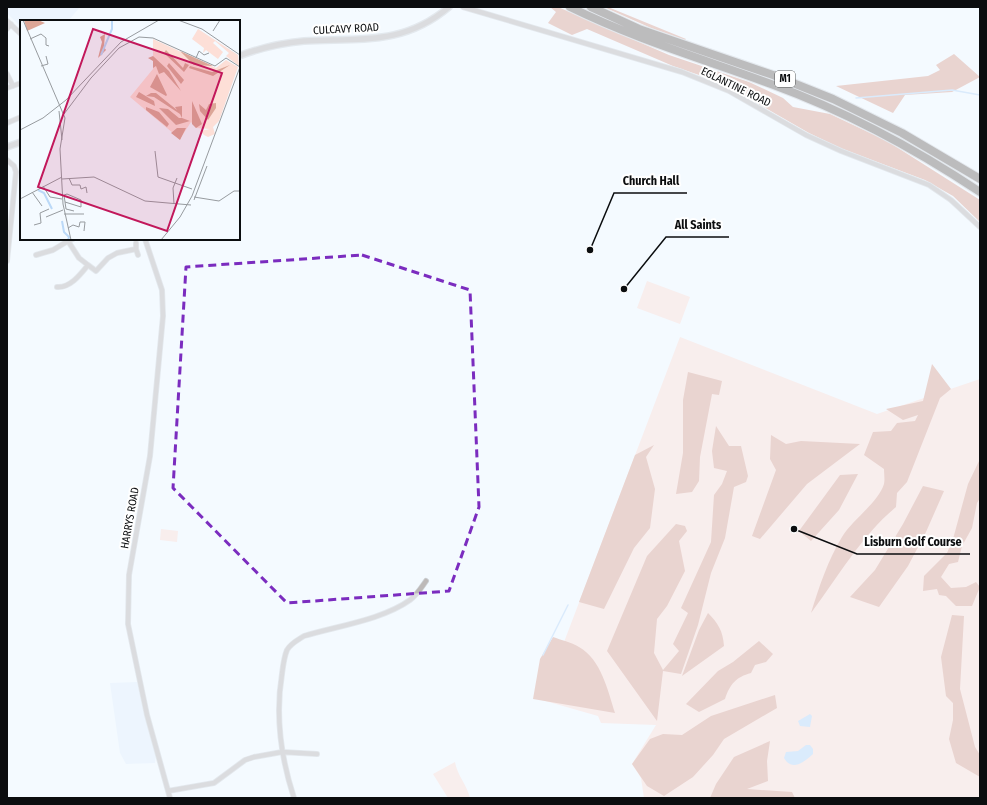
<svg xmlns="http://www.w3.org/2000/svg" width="987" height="805" font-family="'Fira Sans Condensed',sans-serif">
<rect width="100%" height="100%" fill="#f4faff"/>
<path fill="#e4f0fc" d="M7 7H80L68 21H21V27L7 13Z
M137 682 156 755 155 763 126 764 120 753 110 683Z"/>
<path fill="#fddfd7" d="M647 281 690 297 680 324 637 308Z
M680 337 877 414 980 379V798H644L641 778 632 764 656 725 601 723 598 716 542 700Z
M161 529 178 531 177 542 160 540Z
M455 762C457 775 467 785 470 798H448L433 774Z"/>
<path fill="#dca697" d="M550 7H558L669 55 749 82 783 98 793 107 830 114 887 141 980 200V222L953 196 925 180 840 148 809 133 722 83 673 66 587 29 572 35 548 23 556 12Z
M604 7H608L686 39 685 40 651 28Z
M954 54 980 77 952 92 905 95 893 113 836 86 928 76 940 70 936 65Z
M932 364 951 389 940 398 907 482 897 493 896 507C862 535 838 577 811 613 819 587 828 560 842 537 853 519 878 503 884 484 885 480 884 473 884 469L864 455 873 432 891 431 897 423 915 421 918 415 903 420 886 409 923 401Z
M688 372 722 381 719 395 712 394 700 457 699 481 692 492 676 494 683 453V400Z
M716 426 729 446H741L748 476 746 482 734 487 725 538 711 573 698 625 681 674 663 671 657 721 607 651 647 556 676 524 685 526 687 531 679 541 685 571 667 606 657 619 654 653 663 670 679 651 673 644 688 613 681 608 711 542 714 495 722 484 727 471 714 468 712 451Z
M771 435 786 444 801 441 860 444 807 484 760 539 752 536 776 470 770 459Z
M654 445 646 457 655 489 650 528 634 548 604 609 579 602 635 455Z
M980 459V498L977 503 972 528 962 546 958 562 949 564 941 577 951 588 966 587 976 582 980 587 972 606H956L946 596 939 595 937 589 923 591 924 576 947 553 953 539 968 484Z
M858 474 839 510 811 541 799 531 840 475Z
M923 486 944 491 926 532 908 566 879 607 850 597 875 570 903 524Z
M708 613C718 623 723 631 724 646L682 676 699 630Z
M952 615 964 616 960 689 975 747 980 755V777L956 763 949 739 953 720V703L946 696 941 657Z
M553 637C561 640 571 642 579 647 601 659 608 691 615 713L533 699 540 659Z
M759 641 773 654 766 662 755 665 751 673C736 677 730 684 725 699L699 712 686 704 718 671 733 662Z
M775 695 777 708 724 739 713 755 693 777 664 796 647 786 632 764 650 739 663 734 682 735 711 716Z
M770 741 767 761 768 781 747 789 792 792 795 798H710L716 784 734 757Z"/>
<path fill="#bbd9f8" d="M810 714 812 716 810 727 800 726 798 721Z
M806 745H810L813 749V754C804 762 792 772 784 758L786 752 798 751Z"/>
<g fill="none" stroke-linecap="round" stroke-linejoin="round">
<path stroke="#bbd9f8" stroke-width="1.5" d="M856 98 952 90 980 95
M543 655 568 605"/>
<defs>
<path id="minor" d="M463 7 682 72 729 91 806 135 841 151 929 185 951 200 980 227
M7 21 21 34
M7 29 11 24
M7 74 13 86
M7 88 21 83
M7 123 21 117
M7 160 14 166 16 172 7 261
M145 239 162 290 163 316 150 456 129 575 128 624 147 715 170 798
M136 243V249L138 255
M36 255 53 250 68 241
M88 265 96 271 108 258 117 253 136 249
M57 287C70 288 80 275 88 265L79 258 68 241 73 239
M168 791 214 783 245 760 254 757 282 752 317 754
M294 798C281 758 275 716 282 674 283 666 284 657 287 650 291 643 298 640 304 636 337 626 382 620 410 600 417 595 421 588 426 581"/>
<path id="tertiary" d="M239 56C260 48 282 43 304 41 359 38 403 46 449 7
M7 147 21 142"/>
<path id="motorway" d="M570 7C635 39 703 59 771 84 845 111 914 148 980 192
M591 7 639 29 773 75 833 99 902 133 980 179"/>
</defs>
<use href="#minor" stroke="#cfd4d9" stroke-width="6"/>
<use href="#tertiary" stroke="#cfd4d9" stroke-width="8"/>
<use href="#motorway" stroke="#cfd4d9" stroke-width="10"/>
<use href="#minor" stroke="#bdb9b8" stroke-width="4.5"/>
<use href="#tertiary" stroke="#bdb9b8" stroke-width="5.5"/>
<use href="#motorway" stroke="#79716e" stroke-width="8"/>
</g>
<path d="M0 0H987V805H0ZM362 255 470 290 479 507 449 591 287 603 173 488 186 267Z" fill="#f4faff" fill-opacity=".55" fill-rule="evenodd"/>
<path fill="none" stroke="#7b2cbf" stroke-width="3" stroke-dasharray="8 5" stroke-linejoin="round" d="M362 255 470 290 479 507 449 591 287 603 173 488 186 267Z"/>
<g text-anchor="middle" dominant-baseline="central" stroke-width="4" stroke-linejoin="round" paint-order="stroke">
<rect fill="#fff" stroke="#545657" stroke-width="1" x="775" y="71" width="20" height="16" rx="3"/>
<g font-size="10" font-weight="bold" fill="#0b0d0f">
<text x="785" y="79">M1</text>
</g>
<g font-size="11" fill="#0b0d0f" stroke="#fff">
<text transform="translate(346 29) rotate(-3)">CULCAVY ROAD</text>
<text transform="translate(736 87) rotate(26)">EGLANTINE ROAD</text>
<text transform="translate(130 518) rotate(-80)">HARRYS ROAD</text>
</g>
</g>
<g transform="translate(20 20)">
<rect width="220" height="220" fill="#f4faff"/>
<path d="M178 9 218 35 219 46 206 36 209 33 195 21 193 23 203 32 198 39 186 30 183 33 184 28 172 19ZM133 19 196 48 206 40 218 47 199 101 193 107 195 114 188 117 184 115 180 111 190 109 176 108 171 102 160 119 110 77 133 49Z" fill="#fddfd7"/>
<path d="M4 0H18L25 3 7 11ZM85 14 84 27 86 30 78 38 82 22 80 17ZM146 30 163 48 165 43 169 45 164 52 144 33ZM160 31 193 46 174 45ZM133 36 149 51 161 71 144 52 139 54 136 46 133 48V41L128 38ZM149 43 164 60 161 64 147 46ZM210 45 193 56 169 48 170 46 192 52ZM137 54 147 75 146 76 130 67ZM119 72 134 81 135 86 116 77ZM131 73H136L157 90 155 87 162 86V98L170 101 156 105 139 88 148 89 159 98H162L160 94 134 77 126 76ZM172 81 182 104 176 108 172 104ZM196 83V88L188 100 180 91 179 84 186 90 189 84ZM126 87 139 92 149 104 147 107 126 90ZM157 108H166L160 120 151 113Z" fill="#dca697"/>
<path fill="none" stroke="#bbd9f8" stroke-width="2" d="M81 35 92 9V0M18 170 24 173 32 189M42 201 44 212 49 217 48 220"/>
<path fill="none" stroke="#979b9f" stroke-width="1" d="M3 0 45 98 40 129 43 184 51 220M158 0 182 9 220 35M193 11 200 0M10 19 21 14 26 18V25L29 26M176 38 179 31 184 35 189 33M21 46 28 44 26 36M39 91 42 120M44 94 71 58 99 28 119 17 133 18 195 46 206 38 220 47M0 110 23 98 46 80 101 22 139 0M135 131 138 157 172 169M49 158 52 165H60L61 169 66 167 67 173M42 159 74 157 125 181 171 185M23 166 30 177 42 179M12 172 22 186M174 177 199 181 214 171H220M0 179 42 157M174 180 187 146M45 182 61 187V180L47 174 44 175 46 189 54 191M154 184 153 168 157 158M44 194H64M26 197 43 190M14 205 21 203 20 193 29 189M48 208 53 205 59 207 60 202H65L64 211M141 220 160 197 172 176 220 47"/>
<path fill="#c2185b" fill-opacity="0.15" stroke="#c2185b" stroke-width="2" d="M73 9 202 53 147 211 18 167Z"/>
<rect width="220" height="220" fill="none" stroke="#0b0d0f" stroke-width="2"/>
</g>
<path fill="none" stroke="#0b0d0f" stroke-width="1.5" d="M590 250L614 193H687M624 289L666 237H729M794 529L857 554H970"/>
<g fill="#0b0d0f" stroke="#fff" stroke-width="1.5">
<circle cx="590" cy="250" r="4"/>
<circle cx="624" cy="289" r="4"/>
<circle cx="794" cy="529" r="4"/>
</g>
<g font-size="12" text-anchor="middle" font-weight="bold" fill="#0b0d0f" stroke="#fff" stroke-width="4" stroke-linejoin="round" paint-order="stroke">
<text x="651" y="185">Church Hall</text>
<text x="698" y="229">All Saints</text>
<text x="913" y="546">Lisburn Golf Course</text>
</g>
<rect width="987" height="805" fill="none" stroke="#0b0d0f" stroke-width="16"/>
</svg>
